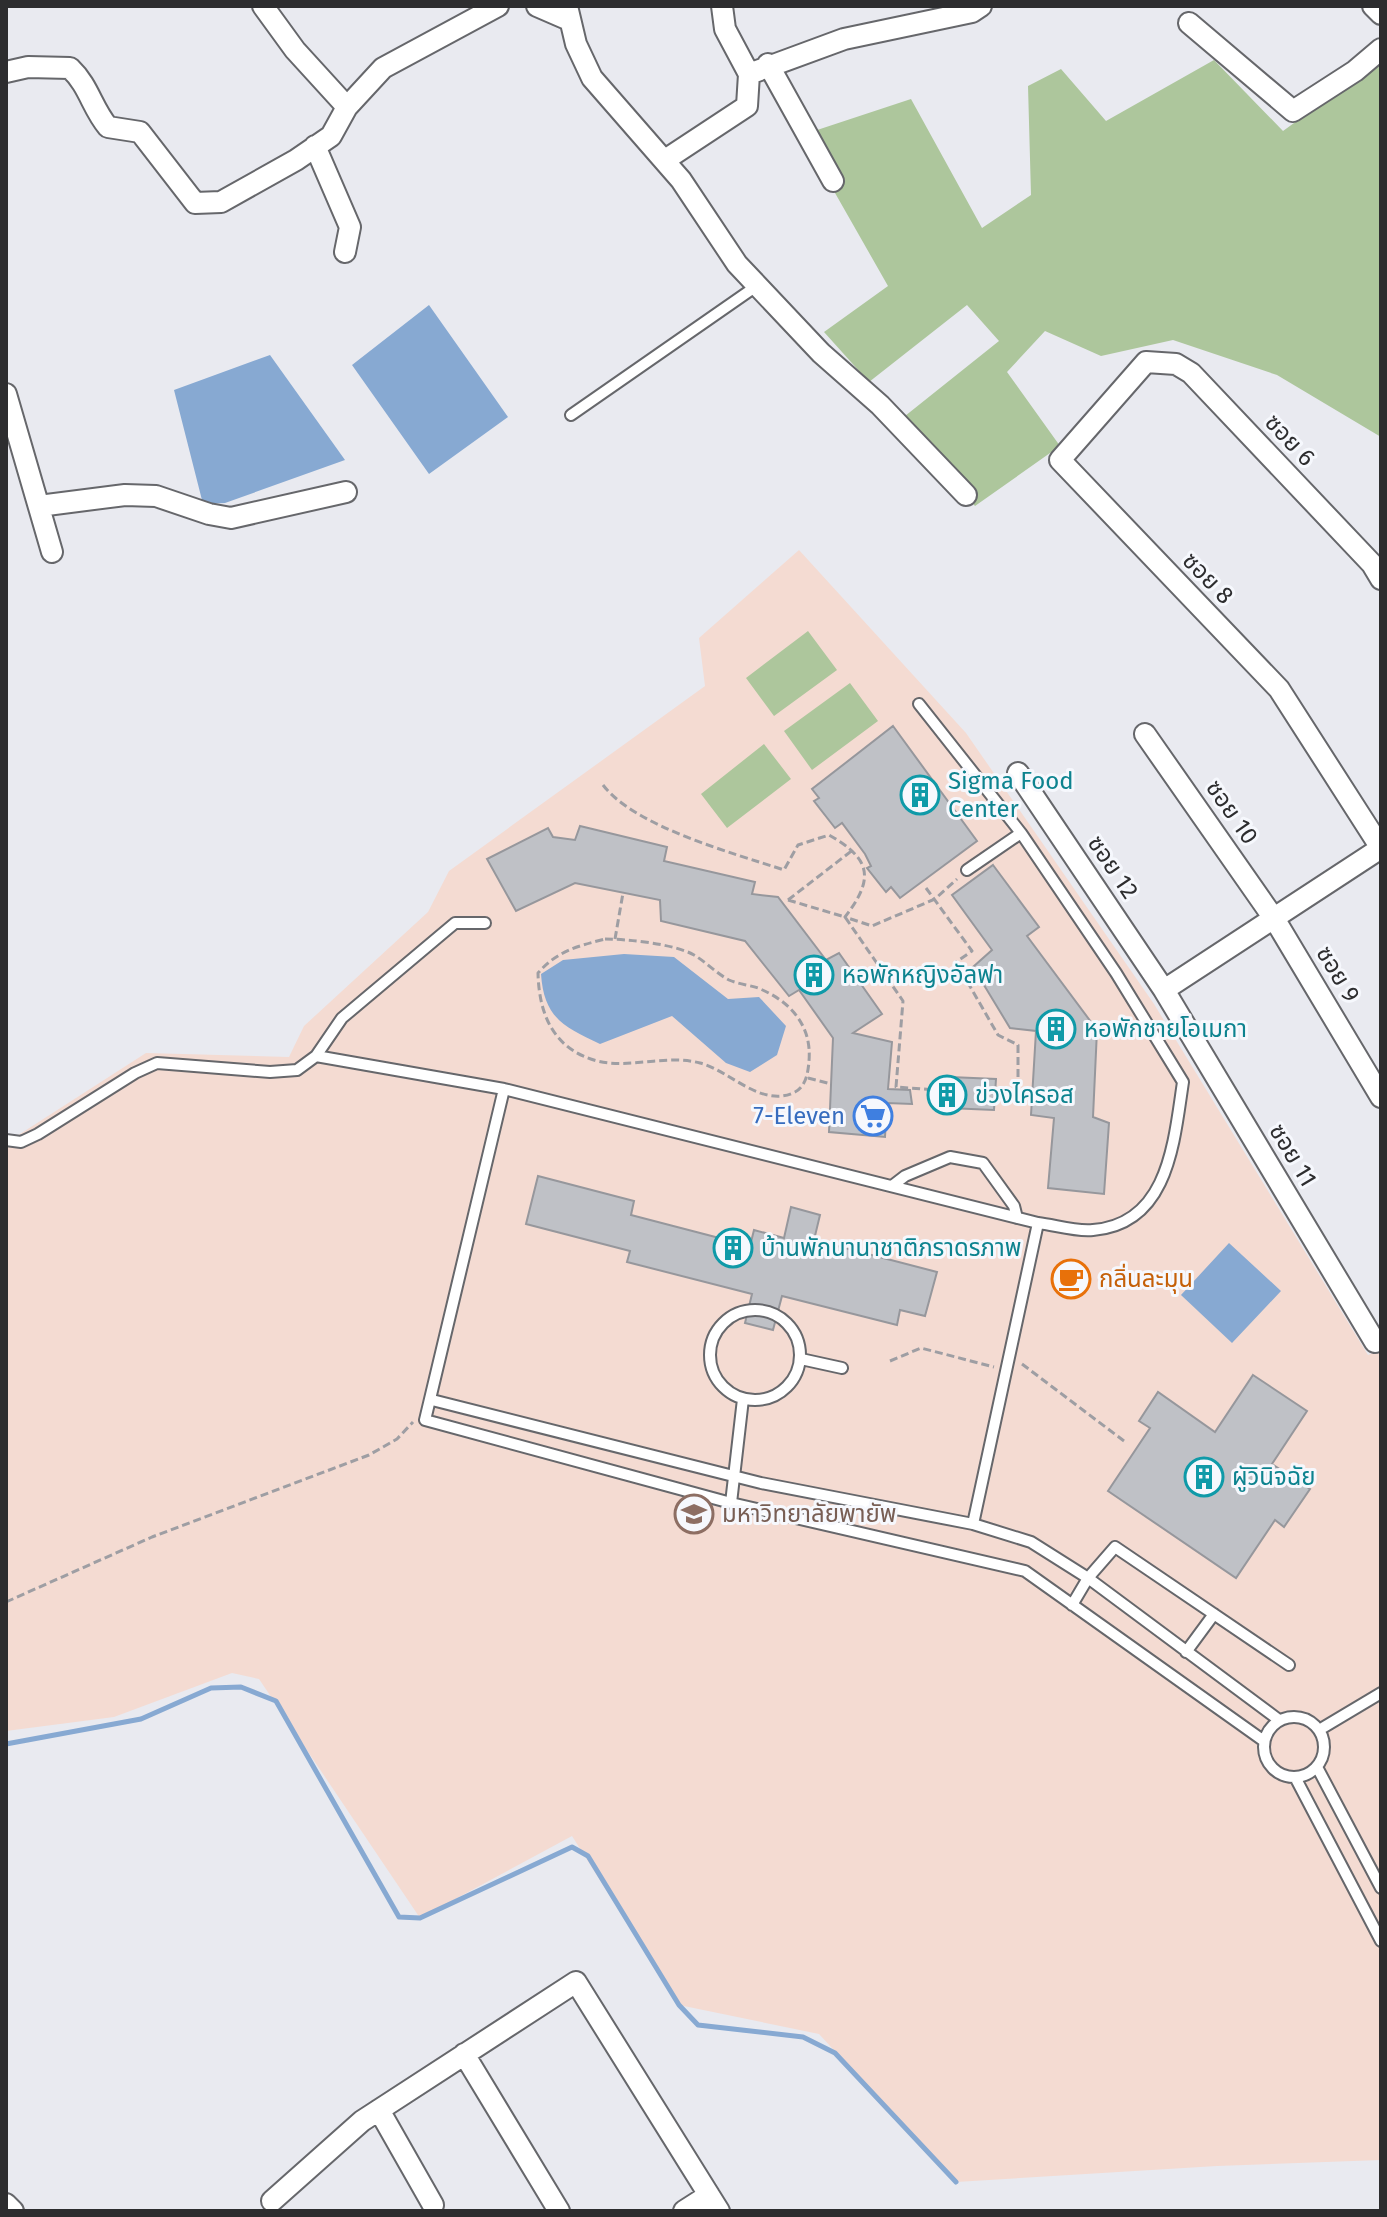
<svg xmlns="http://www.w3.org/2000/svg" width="1387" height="2217" font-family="'Fira Sans','Noto Sans Thai',sans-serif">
<rect width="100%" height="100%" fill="#e9eaf0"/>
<path fill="#f4dbd2" d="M799 550 966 733 1154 1004 1368 1355 1381 1349V2160L1217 2166 956 2182 819 2034 679 2005 572 1836 420 1918 259 1679 232 1673 114 1717 6 1731V1143L146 1053 289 1057 304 1026 428 912 449 871 705 686 699 638Z"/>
<path fill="#adc69c" d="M1214 60 1283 131 1381 60V437L1277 375 1173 340 1101 356 1045 331 1007 372 1060 446 975 506 900 420 999 341 967 305 869 382 824 332 888 286 802 135 911 99 982 228 1031 195 1028 86 1061 69 1106 121Z
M808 631 837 670 774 716 746 678Z
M850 683 878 721 812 770 784 731Z
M764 744 791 779 727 828 701 794Z"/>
<path fill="#87a9d2" d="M429 305 508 417 429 474 352 365Z
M270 355 345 460 225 503 203 504 174 390Z
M624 954 674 957 728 999 759 997 786 1026 777 1055 750 1072 726 1063 672 1016 600 1044C564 1027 544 1018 541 974L563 960Z
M1229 1243 1281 1291 1232 1343 1181 1295Z"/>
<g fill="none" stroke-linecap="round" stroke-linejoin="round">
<path stroke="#87a9d2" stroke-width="5" d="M6 1744 141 1719 211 1688 241 1687 276 1701 399 1917 420 1918 572 1847 588 1856 679 2005 698 2025 803 2037 835 2053 956 2182"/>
</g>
<path fill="#bfc1c6" stroke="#96979c" stroke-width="2" d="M893 726 977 841 900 898 891 887 886 892 867 868 871 866 865 854 842 823 835 828 814 801 819 798 812 789Z
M580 826 667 847 664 861 755 882 752 894 778 897 826 960 839 953 882 1014 853 1033 892 1042 888 1089 910 1090 912 1104 887 1103 885 1137 829 1132 833 1038 799 990 789 996 745 941 661 921 660 900 575 883 516 911 487 859 548 828 553 837 575 840Z
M993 865 1039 927 1027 936 1097 1030 1093 1117 1109 1123 1104 1194 1048 1188 1054 1118 1031 1115 1036 1031 1010 1028 973 967 992 950 952 895Z
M950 1077 996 1079 994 1110 948 1108Z
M538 1176 634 1201 631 1215 750 1246 754 1230 784 1238 791 1207 820 1215 814 1240 937 1272 925 1316 900 1310 897 1325 782 1296 773 1330 745 1323 752 1294 627 1262 630 1251 526 1224Z
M1253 1375 1307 1411 1272 1464 1310 1489 1284 1527 1275 1520 1236 1578 1108 1491 1150 1428 1139 1421 1158 1392 1215 1432Z"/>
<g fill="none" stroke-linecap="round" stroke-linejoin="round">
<defs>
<path id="service" d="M571 415 758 285
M967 870 1021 833
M316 1056 504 1089 1038 1223C1055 1225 1076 1232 1093 1230 1169 1224 1174 1141 1183 1082L1116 973 1021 833 919 704
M504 1089 425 1420 731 1503 1025 1571 1264 1741
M6 1140 21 1142 38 1134 135 1073 157 1063 270 1072 297 1070 316 1056 342 1018 455 923H485
M892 1186 905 1176 950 1157 983 1163 1014 1206 1017 1218
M710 1355a45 45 0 1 1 90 0a45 45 0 1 1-90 0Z
M801 1359 842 1368
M432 1400 761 1483 973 1524 1031 1542 1088 1578 1279 1720
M731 1503 743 1399
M973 1524 1038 1223
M1072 1605 1088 1578 1115 1547 1289 1665
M1186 1652 1214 1614
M1264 1747a30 30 0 1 1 60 0a30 30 0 1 1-60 0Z
M1319 1730 1381 1693
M1317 1767 1381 1888
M1295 1777 1381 1941"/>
<path id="minor" d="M263 6 295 50 347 107
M537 6 567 19
M567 6 576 44 592 78 681 180 737 264 821 353 880 405 966 495
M722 6 725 29 749 74 844 39 972 12 981 6
M1373 6 1381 14
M1189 23 1293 111 1355 71 1381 49
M768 64 833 181
M6 72 28 67 70 68C89 86 92 108 108 127L140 132 195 203 221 202 296 160 331 136 347 107 383 68 498 6
M315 146 350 227 345 252
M665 160 747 106 749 74
M6 394 52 552
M39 506 125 495 156 496 209 514 231 518 346 492
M1381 579 1372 564 1191 373 1176 364 1146 362 1060 460 1279 689 1381 848
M1145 734 1275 920 1381 1097
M1018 773 1164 990 1375 1342 1381 1339
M1164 990 1381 848
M464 2054 559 2211
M379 2110 433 2205
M272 2201 362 2121 576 1982 719 2211
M6 2204 13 2211
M684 2211 709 2195"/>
</defs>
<use href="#service" stroke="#66676b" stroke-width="14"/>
<use href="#minor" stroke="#66676b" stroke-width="24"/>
<path stroke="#9e9ea3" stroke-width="3" stroke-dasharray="8 4" stroke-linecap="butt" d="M603 785C635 827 733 853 784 870L798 845 829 835C871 859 875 878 845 917L872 926 935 899 957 879
M926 888 972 951 956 962 998 1035 1018 1045V1087L1008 1094 995 1096
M788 900 845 917 903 1001 896 1087 950 1091
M788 900 854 849
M605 939C627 939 675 944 694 955 706 962 716 973 729 980 738 984 749 985 758 988 790 1001 812 1025 809 1061 808 1073 806 1086 795 1092 762 1109 729 1070 700 1063 666 1054 630 1069 597 1061 553 1049 539 1014 538 973 557 951 578 946 605 939Z
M615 939 623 893
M808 1078 831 1084
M890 1361 921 1348 994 1367
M1022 1364 1124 1441
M6 1602 152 1537 369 1455 397 1439 413 1422"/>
<use href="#service" stroke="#fff" stroke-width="10"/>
<use href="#minor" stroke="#fff" stroke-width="20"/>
</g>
<defs>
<symbol id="building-ring" viewBox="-11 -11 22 22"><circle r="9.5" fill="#f6f8fd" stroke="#0f9aa8" stroke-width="1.5"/><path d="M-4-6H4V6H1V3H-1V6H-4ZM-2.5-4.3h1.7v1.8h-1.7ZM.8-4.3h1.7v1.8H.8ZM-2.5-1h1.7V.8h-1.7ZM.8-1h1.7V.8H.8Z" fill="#0f9aa8"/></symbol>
<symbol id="supermarket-ring" viewBox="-11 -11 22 22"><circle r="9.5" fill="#f6f8fd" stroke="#3f7fe0" stroke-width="1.5"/><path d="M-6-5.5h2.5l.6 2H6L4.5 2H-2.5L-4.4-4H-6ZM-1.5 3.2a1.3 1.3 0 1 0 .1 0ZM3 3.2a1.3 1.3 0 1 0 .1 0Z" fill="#3f7fe0"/></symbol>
<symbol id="cafe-ring" viewBox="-11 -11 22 22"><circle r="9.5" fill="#f6f8fd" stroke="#e8710a" stroke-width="1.5"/><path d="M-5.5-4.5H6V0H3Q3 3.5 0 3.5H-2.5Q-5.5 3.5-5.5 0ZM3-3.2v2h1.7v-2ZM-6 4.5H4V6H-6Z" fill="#e8710a"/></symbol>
<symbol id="university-ring" viewBox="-11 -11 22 22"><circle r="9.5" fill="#f6f8fd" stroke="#8d6e63" stroke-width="1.5"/><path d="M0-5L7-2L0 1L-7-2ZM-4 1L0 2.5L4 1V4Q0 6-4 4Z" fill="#8d6e63"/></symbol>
</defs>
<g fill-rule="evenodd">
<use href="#building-ring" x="898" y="773" width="44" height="44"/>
<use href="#building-ring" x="792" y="953" width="44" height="44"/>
<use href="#building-ring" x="1034" y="1007" width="44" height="44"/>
<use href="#building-ring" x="925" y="1073" width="44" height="44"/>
<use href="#supermarket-ring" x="851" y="1094" width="44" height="44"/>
<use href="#building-ring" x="711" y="1226" width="44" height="44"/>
<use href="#cafe-ring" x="1049" y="1257" width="44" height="44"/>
<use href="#building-ring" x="1182" y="1455" width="44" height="44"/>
<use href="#university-ring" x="672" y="1492" width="44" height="44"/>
</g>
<g text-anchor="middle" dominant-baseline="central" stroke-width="6" stroke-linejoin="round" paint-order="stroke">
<g font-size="24" fill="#2d2d2f" stroke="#f6f8fd">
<text transform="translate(1290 440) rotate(47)">ซอย 6</text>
<text transform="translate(1208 578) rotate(46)">ซอย 8</text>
<text transform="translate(1232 812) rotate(55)">ซอย 10</text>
<text transform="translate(1113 867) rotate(56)">ซอย 12</text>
<text transform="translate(1338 974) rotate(59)">ซอย 9</text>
<text transform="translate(1293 1155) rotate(59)">ซอย 11</text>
</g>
<g font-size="24" fill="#0d838f" stroke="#f6f8fd" text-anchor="start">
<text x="948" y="781">Sigma Food<tspan x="948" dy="28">Center</tspan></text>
<text x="842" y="975">หอพักหญิงอัลฟา</text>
<text x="1084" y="1029">หอพักชายโอเมกา</text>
<text x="975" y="1095">ข่วงไครอส</text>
<text x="761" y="1248">บ้านพักนานาชาติภราดรภาพ</text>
<text x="1232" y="1477">ผัูวินิจฉัย</text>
</g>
<g font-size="24" fill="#366cbe" stroke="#f6f8fd" text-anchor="end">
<text x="845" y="1116">7-Eleven</text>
</g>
<g font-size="24" fill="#c56008" stroke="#f6f8fd" text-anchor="start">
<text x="1099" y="1279">กลิ่นละมุน</text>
</g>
<g font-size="24" fill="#785e54" stroke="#f6f8fd" text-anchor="start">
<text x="722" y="1514">มหาวิทยาลัยพายัพ</text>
</g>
</g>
<rect width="1387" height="2217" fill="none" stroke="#2d2d2f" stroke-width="16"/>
</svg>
